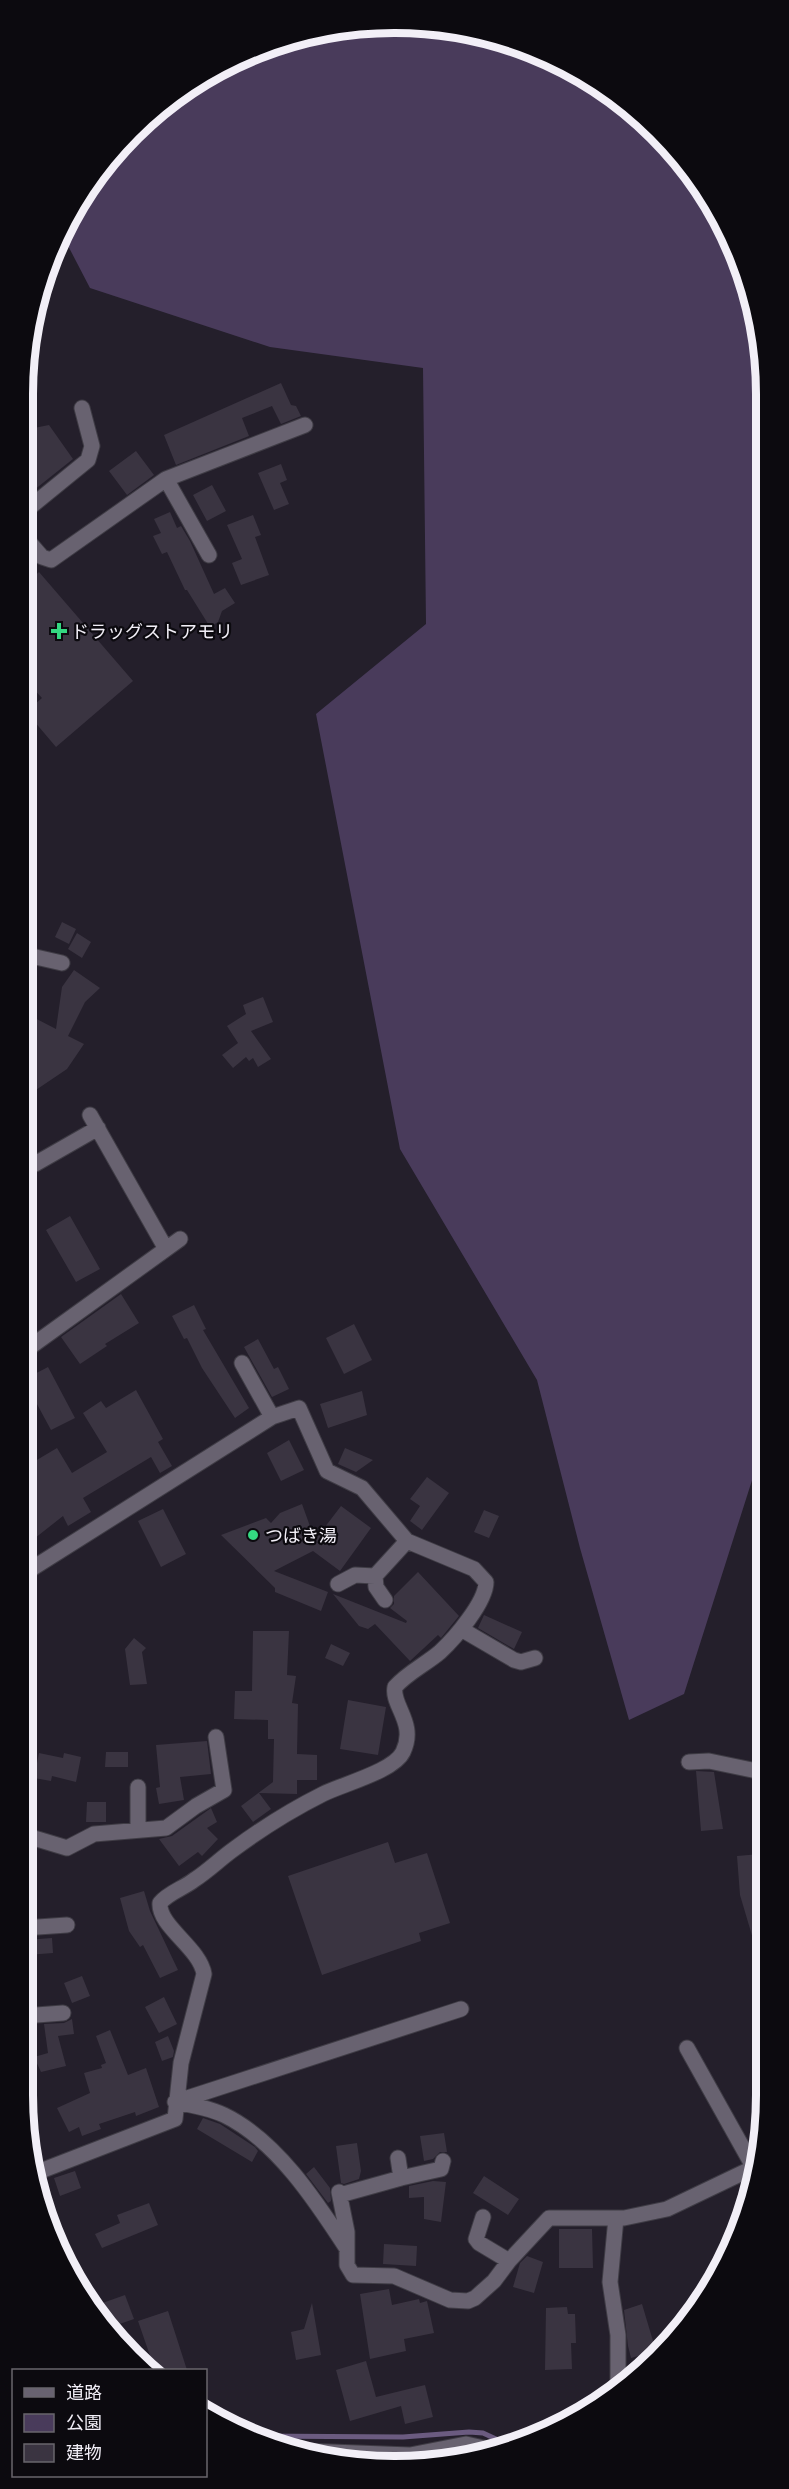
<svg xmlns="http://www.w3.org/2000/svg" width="789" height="2489" font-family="'Space Grotesk','Noto Sans JP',sans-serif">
<rect width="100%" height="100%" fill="#241f2b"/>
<path fill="#493b5b" d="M322 30H467L580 72 658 132 728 230 763 346 761 1452 684 1694 629 1720 580 1548 537 1380 400 1149 316 714 426 624 423 368 270 347 90 288 64 238 85 188 188 85Z"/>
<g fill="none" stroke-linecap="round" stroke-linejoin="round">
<path stroke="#6b5b80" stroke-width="5" d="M256 2436 403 2437 469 2432 483 2433 509 2445"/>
</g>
<path fill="#3a3441" d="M281 383 291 405 296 406 301 416 281 424 272 406 242 418 249 436 176 465 164 435Z
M49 425 73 459 29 494V429Z
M136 451 154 475 127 495 109 471Z
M281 464 287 480 280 483 289 504 274 510 258 473Z
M212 485 226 511 207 521 193 495Z
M170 512 177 528 181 526 190 541 214 594 225 588 235 603 222 611 218 622 210 627 187 590H185L167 552 162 554 153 536 161 533 154 519Z
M253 515 261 535 255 537 269 575 241 585 232 563 242 559 227 525Z
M39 572 133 681 56 747 28 714V710L42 698 28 683 29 581Z
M62 922 76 929 69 944 55 937Z
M77 933 91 942 82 958 68 949Z
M74 970 100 988 85 1002 68 1036 84 1044 67 1069 27 1096V1014L56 1029 62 987Z
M263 997 273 1022 251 1031 271 1059 258 1067 253 1058 249 1061 246 1057 233 1068 222 1055 238 1043 227 1026 246 1014 243 1005Z
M70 1216 100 1269 76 1282 46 1230Z
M121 1294 139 1323 105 1344 107 1346 80 1364 61 1337Z
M194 1305 206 1329 203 1330 249 1408 235 1418 202 1368 187 1338 184 1339 172 1316Z
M354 1324 372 1360 344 1374 326 1338Z
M258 1339 274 1369 278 1367 289 1389 272 1397 244 1347Z
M48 1367 75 1418 51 1430 25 1382V1379Z
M136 1390 163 1439 158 1442 172 1466 160 1473 151 1457 83 1498 91 1512 68 1526 63 1516 25 1546V1467L57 1448 72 1473 107 1452 83 1413 101 1401 106 1408Z
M362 1391 367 1415 328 1428 320 1404Z
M289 1440 304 1470 281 1481 267 1453Z
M345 1448 373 1460 356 1472 338 1464Z
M427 1477 449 1493 422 1530 410 1521 420 1506 410 1499Z
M302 1504 315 1540 341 1506 371 1528 340 1571 313 1551 274 1571 328 1592 321 1611 275 1592V1588L221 1535 266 1518 271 1523 280 1513Z
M163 1509 186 1554 161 1567 138 1521Z
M484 1510 499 1516 489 1538 474 1532Z
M418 1572 459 1616 441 1638 438 1635 410 1661 375 1624 368 1629 359 1626 333 1594 406 1623 407 1621 390 1608 394 1604V1596Z
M484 1615 522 1632 514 1649 478 1628Z
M253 1631H289L287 1675 296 1676 292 1703 298 1704 297 1754 317 1755V1780H297V1794L259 1793 271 1809 253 1822 241 1806 273 1782 274 1739H268V1720L234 1719 235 1691H252Z
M134 1638 146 1648 142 1652 147 1684 130 1685 125 1649Z
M331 1644 350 1653 343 1666 325 1658Z
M348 1700 386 1707 378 1755 340 1749Z
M207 1741 211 1774 180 1777 184 1800 159 1804 156 1788 160 1787 156 1745Z
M106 1752H128V1767H105Z
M39 1753 63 1758 64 1753 81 1757 76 1782 52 1776 51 1781 34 1778Z
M696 1771 714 1772 723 1829 701 1831Z
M87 1802H106V1822H86Z
M211 1808 217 1822 207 1828 218 1839 202 1856 198 1852 179 1866 159 1839 172 1836Z
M388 1842 395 1863 427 1853 450 1923 419 1933 421 1941 322 1975 288 1876Z
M760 1854V1948L756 1949 740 1895 737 1856Z
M144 1891 150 1911 178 1970 160 1978 143 1945 140 1947 129 1931 120 1898Z
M52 1938 53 1953 27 1955 25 1940Z
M82 1976 90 1996 72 2003 64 1983Z
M164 1997 177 2024 159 2033 145 2007Z
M72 2019 74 2034 58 2036 66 2066 41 2072 34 2057 48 2053 44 2024 64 2023Z
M110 2030 128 2075 146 2068 159 2107 136 2116 135 2112 99 2124 101 2129 82 2136 79 2127 69 2132 57 2108 90 2093 84 2073 102 2068 101 2065 106 2063 96 2036Z
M168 2036 174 2051 173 2057 162 2061 155 2042Z
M203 2118 220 2124 255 2147 258 2151 252 2162 197 2129Z
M444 2133 447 2152H440L433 2159 424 2161 420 2136Z
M357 2143 361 2171 359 2179 344 2184 341 2183 336 2146Z
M314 2167 330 2188 331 2201 328 2203 306 2174Z
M75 2171 81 2188 60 2196 54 2178Z
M484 2176 519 2199 508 2215 473 2193Z
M433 2181 446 2182 441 2222 424 2219V2197L409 2198V2186Z
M149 2203 158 2225 102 2248 95 2234 120 2223 117 2215Z
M559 2229H592L593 2268H559Z
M384 2244 417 2246 416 2266 383 2264Z
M527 2256 543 2262 534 2293 513 2287 520 2263Z
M389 2289 392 2305 419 2299 420 2303 427 2301 434 2333 404 2339 406 2351 370 2359 360 2294Z
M125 2295 134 2319 108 2328 94 2306Z
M312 2303 321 2355 296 2360 291 2332 304 2329Z
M642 2304 656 2351 631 2358 628 2346 624 2310Z
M567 2307 568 2314H575L576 2343H571L572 2369 545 2370 546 2308Z
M168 2311 187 2370H155L138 2321Z
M366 2361 376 2397 425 2385 433 2417 405 2424 401 2406 350 2421 336 2370Z"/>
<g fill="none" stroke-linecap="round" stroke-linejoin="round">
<defs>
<path id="minor" d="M166 479 209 555
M29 508 88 460 92 446 82 408
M29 542 42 557 51 560 166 479 305 425
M27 955 62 963
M90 1115 166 1249
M35 1164 98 1128
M26 1350 180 1239
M242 1363 272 1417
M25 1573 272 1417 299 1408 327 1471 362 1488 407 1541 474 1569 486 1582C486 1602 455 1638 440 1652 426 1664 407 1673 395 1687 391 1705 417 1723 403 1752 394 1771 343 1784 323 1794 293 1809 261 1829 234 1849 220 1859 208 1871 194 1880 184 1888 168 1893 160 1903 158 1926 200 1948 204 1974L181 2063 175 2119 38 2172
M375 1576 376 1587 385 1600
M338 1584 355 1575 375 1576 407 1541
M461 1629 514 1660 521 1662 535 1658
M689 1762 709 1761 757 1771 760 1769
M138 1787V1830
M24 1835 67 1848 94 1834 166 1828 196 1806 224 1790 216 1737
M23 1928 67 1925
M23 2016 63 2013
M687 2048 754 2168
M175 2102C192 2105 209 2108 224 2115 276 2140 316 2201 347 2249V2265L353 2275 394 2276 450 2300 468 2301 475 2298 494 2281 509 2261 549 2218H624L667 2209 759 2165
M175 2102 461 2009
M401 2178 441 2169 443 2161
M339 2192 347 2232V2249
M340 2195 401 2178 398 2158
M483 2217 476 2239 479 2243 509 2261
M616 2218 610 2282 618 2335V2391
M305 2451 410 2455 466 2444 497 2451"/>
</defs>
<use href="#minor" stroke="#3f3c45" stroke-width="17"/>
<use href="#minor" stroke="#686270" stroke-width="15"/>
</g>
<g fill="#34d881" stroke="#0c0a0f" stroke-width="2">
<path d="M56 622h6v6h6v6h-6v6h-6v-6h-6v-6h6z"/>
<circle cx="253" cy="1535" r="6"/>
</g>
<g text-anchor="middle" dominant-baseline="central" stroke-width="4.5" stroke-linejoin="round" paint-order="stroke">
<g font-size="18" fill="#f2eff7" stroke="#0c0a0f" text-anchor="start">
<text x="71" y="631">ドラッグストアモリ</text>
<text x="265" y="1535">つばき湯</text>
</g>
</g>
<path d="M0 0H789V2489H0ZM394 33H395A361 361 0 0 1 756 394V2095A361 361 0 0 1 395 2456H394A361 361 0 0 1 33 2095V394A361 361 0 0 1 394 33Z" fill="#0c0a0f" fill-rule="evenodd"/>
<path fill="none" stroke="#f2eff7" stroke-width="8" d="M394 33H395A361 361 0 0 1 756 394V2095A361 361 0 0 1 395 2456H394A361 361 0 0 1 33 2095V394A361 361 0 0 1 394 33Z"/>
<rect x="12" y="2369" width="195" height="108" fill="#0c0a0f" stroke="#68666c" stroke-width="1.5"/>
<rect x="24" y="2388" width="30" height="9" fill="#686270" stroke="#68666c" stroke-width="1.5"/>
<text x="66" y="2399" font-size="18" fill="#f2eff7">道路</text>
<rect x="24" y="2414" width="30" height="18" fill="#493b5b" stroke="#68666c" stroke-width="1.5"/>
<text x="66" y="2429" font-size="18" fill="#f2eff7">公園</text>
<rect x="24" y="2444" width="30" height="18" fill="#3a3441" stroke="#68666c" stroke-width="1.5"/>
<text x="66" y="2459" font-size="18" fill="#f2eff7">建物</text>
</svg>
